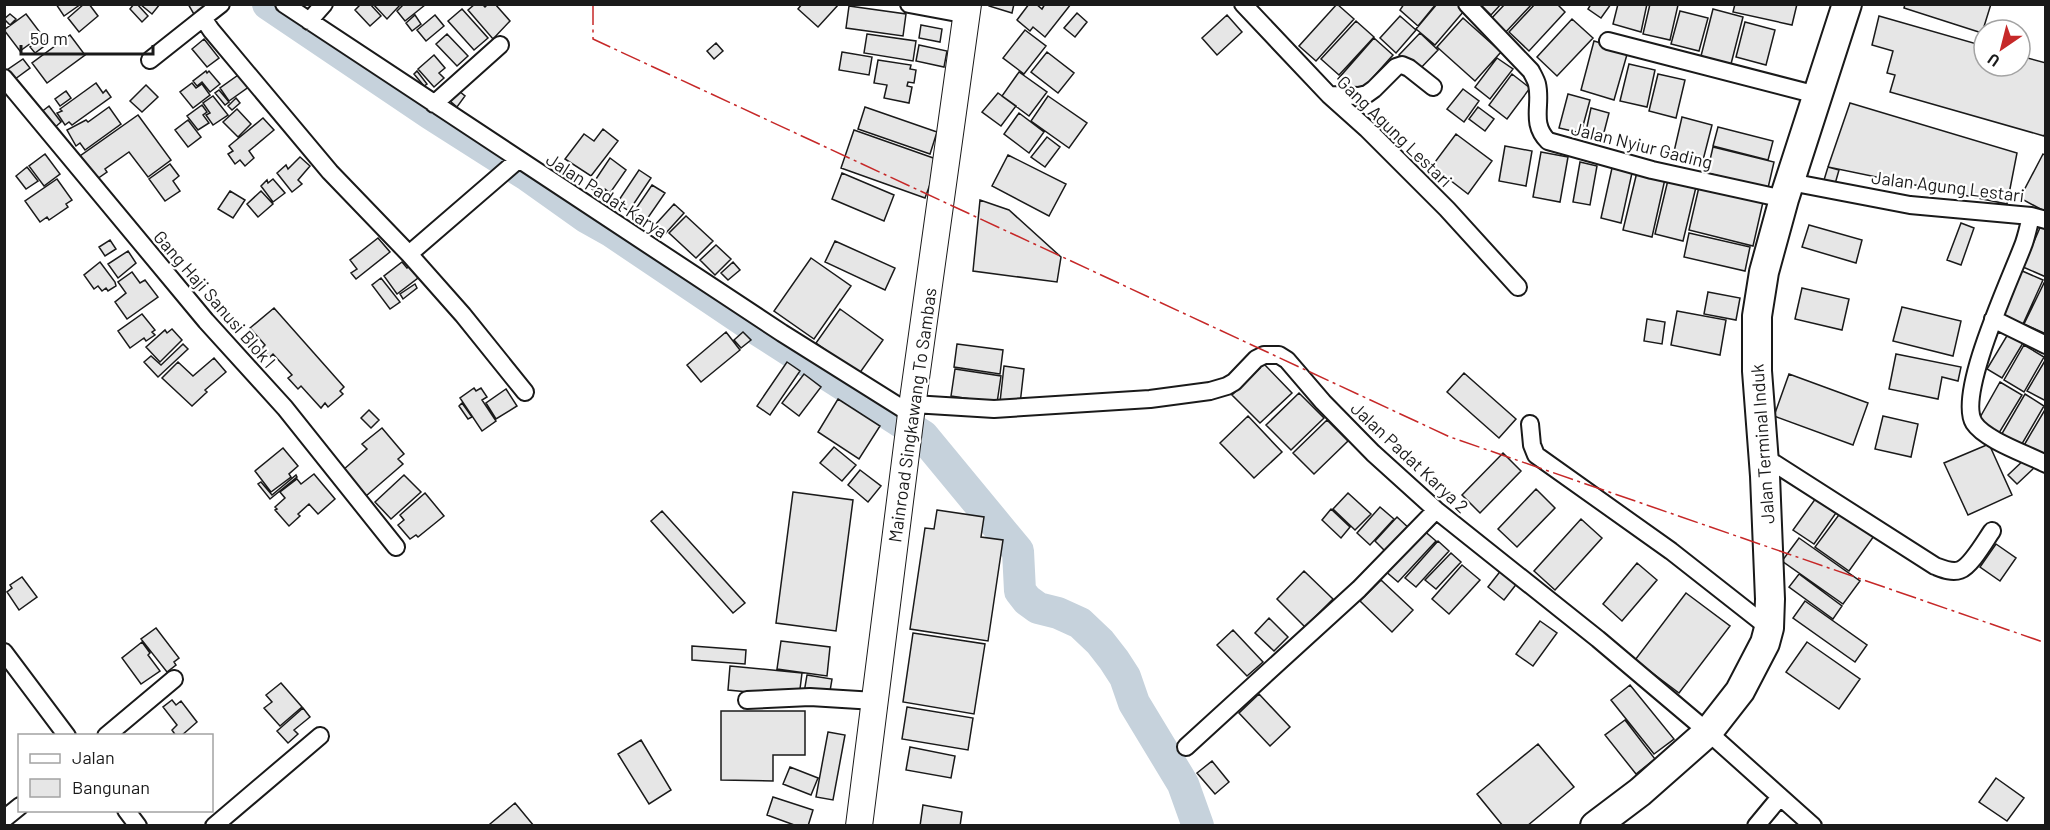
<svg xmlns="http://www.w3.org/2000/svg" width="2050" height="830" font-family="Barlow,sans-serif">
<rect width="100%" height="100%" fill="#fff"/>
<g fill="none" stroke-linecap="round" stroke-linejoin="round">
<path stroke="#c6d2dc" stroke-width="32" d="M268 4 431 114 527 175 586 217 611 231 758 330 923 436 1018 551 1020 591 1027 600 1038 608 1058 613 1080 623 1100 642 1114 660 1125 677 1134 703 1183 784 1198 826"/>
</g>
<path fill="#e6e6e6" stroke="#1a1a1a" stroke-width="1.5" d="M56 4H81L64 16Z
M84 4H89L98 16 79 32 68 18Z
M134 4H137L148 16 142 22 130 9Z
M140 4H160L152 14Z
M188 4H213L195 16Z
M361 4H370L381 16 370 26 355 10Z
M373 4H401L387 19Z
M404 4H425V5L405 21 397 11Z
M475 4H482L485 7 488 4H495L510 21 493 39 468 10Z
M802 4H839L818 27 798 9Z
M989 4H1014L1012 13 989 6Z
M1029 4H1036L1042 9 1045 4H1071L1045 37 1033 27 1030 31 1017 20Z
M1337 4 1354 19 1316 61 1299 46Z
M1404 4H1436L1418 26 1400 10Z
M1437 4H1457L1464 11 1435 45 1416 29Z
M1480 4H1501L1491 15Z
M1505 4H1532L1504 34 1489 21Z
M1535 4H1557L1565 12 1529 51 1509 32Z
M1591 4H1611L1601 18 1588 9Z
M1618 4H1647L1641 32 1613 24Z
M1650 4 1678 5 1670 40 1643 34Z
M1735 4H1797L1792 25 1733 12Z
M1905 4H1991L1982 33 1904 8Z
M849 6 906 14 903 36 846 28Z
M462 9 488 38 474 50 448 21Z
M1713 9 1743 17 1731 64 1701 56Z
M1680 11 1708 18 1699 51 1671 44Z
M1077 13 1087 22 1075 37 1064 28Z
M10 14 16 19 10 25 4 19Z
M26 14 42 35 20 51 4 30Z
M415 15 421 24 412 31 406 23Z
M435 15 444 26 426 41 417 30Z
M1227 15 1242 32 1217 55 1202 38Z
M1400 16 1416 30 1396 53 1380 38Z
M1879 16 1984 46V66H2020V56L2046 63V130L2044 136 1890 92 1895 75 1887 73 1893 51 1872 45Z
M1463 18 1501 52 1475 81 1437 47Z
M1572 19 1593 38 1557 76 1537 57Z
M1356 21 1374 37 1339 75 1321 59Z
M1745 22 1775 30 1766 65 1736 57Z
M921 25 942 29 940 42 919 38Z
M1025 30 1046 46 1024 74 1003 58Z
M1420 33 1438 50 1417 72 1399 55Z
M447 34 468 56 457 66 436 44Z
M867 34 916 41 913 61 864 53Z
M70 35 85 55 47 83 32 63Z
M42 38 47 44 35 53 30 47Z
M1374 38 1393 55 1357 95 1338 79Z
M204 39 219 58 207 67 192 49Z
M1594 41 1628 51 1614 100 1581 90Z
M716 43 723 51 714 59 707 51Z
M919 45 947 51 944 67 916 61Z
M842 52 872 57 869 75 839 70Z
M1047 52 1074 73 1058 93 1031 72Z
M434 55 445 68 439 73 444 78 434 87 418 69Z
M1497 58 1513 69 1490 99 1475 87Z
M23 59 30 68 11 82 4 72Z
M878 60 911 65 910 69 916 70 914 83 908 82 907 86 912 87 909 103 884 98 887 85 874 83Z
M1629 64 1655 70 1647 107 1620 101Z
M206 71 207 73 209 71 220 84 210 92 202 82 197 86 193 81Z
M417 71 427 84 424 86 414 74Z
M1019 72 1047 92 1029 116 1002 96Z
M241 73 250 86 229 101 220 88Z
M1512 74 1530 88 1507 119 1489 105Z
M1658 74 1685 80 1676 118 1649 111Z
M96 83 103 93 106 90 111 97 72 125 69 122 65 125 57 113 62 111 60 109Z
M192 83 196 88 202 84 210 95 193 108 180 92Z
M146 85 158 97 142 112 130 101Z
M1463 89 1479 101 1464 122 1447 109Z
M219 90 229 102 225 105 215 93Z
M66 91 71 98 60 106 55 99Z
M459 91 465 96 457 107 450 101Z
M998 93 1016 106 1001 126 982 112Z
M1568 94 1590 100 1581 133 1559 128Z
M213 96 228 115 213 125 206 115 210 113 203 103Z
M1048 96 1087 123 1069 148 1031 121Z
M236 98 240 103 232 110 228 106Z
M1850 103 2017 153 2007 204 1828 167Z
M202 105 207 112 203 115 209 123 198 130 187 116Z
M49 106 61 122 53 129 40 113Z
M109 107 121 124 85 150 80 143 76 146 67 130 86 120 88 122Z
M865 107 937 132 930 154 858 129Z
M1478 107 1494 119 1485 131 1469 119Z
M1591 108 1609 113 1602 140 1585 136Z
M237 109 251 124 238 137 223 122Z
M1019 113 1044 132 1029 153 1004 134Z
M138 115 171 160 148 177 129 152 105 169 107 172 97 179 80 156Z
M1682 117 1712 125 1702 164 1673 156Z
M263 118 274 130 249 151 254 158 245 166 240 160 235 164 228 154 233 151 229 146Z
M188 120 201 137 188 147 175 130Z
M1718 127 1773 141 1768 160 1713 146Z
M603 129 618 141 591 176 565 159 584 134 594 141Z
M854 130 939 160 925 198 841 168Z
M1456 134 1492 161 1468 194 1432 166Z
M1047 137 1060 147 1045 167 1031 157Z
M1505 146 1532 151 1526 186 1499 181Z
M1713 147 1774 162 1768 188 1707 173Z
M1541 152 1568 157 1560 202 1533 197Z
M45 154 60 174 44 186 29 166Z
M2043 154 2046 156V212L2020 198Z
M1008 155 1066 184 1049 216 992 186Z
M300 157 310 166 298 180 302 184 292 192 277 173 286 165 288 169Z
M610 158 626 170 610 193 605 189 601 195 592 189 596 183 594 182Z
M1580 162 1597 166 1590 205 1573 202Z
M170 164 179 176 173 181 180 191 165 201 149 179Z
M27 167 38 181 26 189 16 176Z
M1828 167 1839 170 1835 184 1824 180Z
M1612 168 1632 173 1621 223 1601 218Z
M639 170 651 178 629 211 617 203Z
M1637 172 1665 179 1652 237 1623 230Z
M842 173 894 195 884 221 832 199Z
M57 179 72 200 66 204 68 207 49 220 47 217 40 222 25 201Z
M273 179 285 193 273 202 261 186 267 180 268 183Z
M1668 180 1696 187 1683 241 1655 234Z
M652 185 665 193 645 222 633 213Z
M1699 187 1763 202 1753 246 1689 230Z
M230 191 245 200 233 218 218 209Z
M261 191 273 204 258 217 247 204Z
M980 200 1009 210 1061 257 1057 282 973 271Z
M674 204 684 213 665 234 655 225Z
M686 216 713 241 696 258 669 233Z
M1961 223 1974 228 1961 265 1947 260Z
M2042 223 2046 225V277L2023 267Z
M1809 225 1862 240 1856 263 1802 247Z
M1689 233 1750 247 1745 271 1684 257Z
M378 238 390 252 356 279 351 273 357 269 350 260Z
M110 240 116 249 105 256 99 247Z
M835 241 895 268 885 290 825 262Z
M716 245 731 259 715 275 700 260Z
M128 251 136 263 118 278 108 264Z
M811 258 851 286 814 339 774 311Z
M100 262 115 282 116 286 108 291 106 288 102 291 98 286 94 289 84 275Z
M402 262 407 268 410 266 418 278 397 294 384 276Z
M733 262 740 270 728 280 721 273Z
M2020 270 2043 280 2023 324 1999 314Z
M132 272 140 283 145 280 158 297 127 319 115 302 126 293 118 282Z
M381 278 400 302 390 309 372 285Z
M2044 283 2046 284V334L2024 324Z
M415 284 417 288 403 299 400 294Z
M1802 288 1849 299 1842 330 1795 319Z
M1708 292 1740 298 1736 320 1704 314Z
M1902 307 1961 321 1953 356 1893 341Z
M274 308 344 387 340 391 343 394 328 407 325 403 321 408 301 386 298 389 288 378 292 375 273 354 270 357 262 348 265 345 250 328Z
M840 309 883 340 859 374 816 343Z
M1677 311 1726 320 1720 355 1671 345Z
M142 314 155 330 152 332 155 335 146 341 144 338 130 348 118 331Z
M1647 319 1665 322 1662 344 1644 341Z
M172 329 182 340 160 362 146 347 165 330 167 333Z
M726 332 740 350 701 382 687 365Z
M743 332 751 340 741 348 734 340Z
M2008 334 2023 343 2002 378 1987 369Z
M183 344 188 349 158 377 144 362 151 356 161 365Z
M957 344 1003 350 1000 374 954 367Z
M2024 345 2044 357 2024 392 2004 380Z
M1896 354 1961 367 1958 381 1942 377 1938 399 1889 389Z
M214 358 226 372 205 390 207 392 192 406 162 378 178 362 193 376Z
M2046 359V401L2027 391Z
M787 362 800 371 770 415 757 406Z
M1264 364 1292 393 1260 423 1232 395Z
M1004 366 1024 369 1020 404 1000 402Z
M955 369 1001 376 997 403 951 396Z
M1464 373 1516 419 1499 438 1447 392Z
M804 374 821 387 799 416 782 403Z
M1789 374 1868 403 1853 445 1774 416Z
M2000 382 2022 395 1999 433 1978 421Z
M474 388 476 391 481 388 487 397 482 400 496 421 482 431 460 398Z
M506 389 517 406 496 419 486 403Z
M1299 393 1324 418 1291 450 1266 425Z
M2025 394 2044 406 2019 449 2000 437Z
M838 399 880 426 859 459 818 432Z
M462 403 472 417 468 419 459 406Z
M2046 408V458L2023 447Z
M369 410 379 420 371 428 361 418Z
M1248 416 1282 452 1254 478 1220 443Z
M1883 416 1918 424 1911 457 1875 449Z
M1327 420 1348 441 1314 474 1293 453Z
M382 428 404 454 398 459 403 464 366 496 343 470 367 449 362 444Z
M1989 444 2012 495 1968 515 1944 463Z
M834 447 856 465 842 481 820 463Z
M283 448 298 466 289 474 291 477 271 492 255 471Z
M1503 453 1521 471 1480 513 1462 495Z
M2026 458 2035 467 2017 484 2008 475Z
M860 470 881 486 868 502 848 485Z
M314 474 335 499 318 514 309 504 298 514 300 516 289 526 275 510 277 509 275 507 285 498 280 492 297 479 301 484Z
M296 475 297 477 270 499 258 484 261 482 272 495Z
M404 475 421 492 391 519 375 502Z
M1536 489 1555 508 1517 547 1498 529Z
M793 492 853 500 836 631 776 623Z
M425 493 444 516 418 537 416 535 410 539 398 525 404 520 400 515Z
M1348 493 1371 514 1355 530 1333 509Z
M1816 498 1836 513 1814 544 1793 530Z
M1380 507 1394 519 1370 545 1357 533Z
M1331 509 1350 527 1341 538 1322 520Z
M937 510 984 517 981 537 1003 540 988 641 910 629 925 528 934 529Z
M662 511 745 603 733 613 651 521Z
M1841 512 1874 536 1849 571 1815 547Z
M1397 517 1412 531 1389 555 1375 541Z
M1581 519 1602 538 1555 590 1534 571Z
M1422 529 1436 541 1398 582 1384 570Z
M1799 538 1860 581 1843 604 1782 561Z
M1438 541 1449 551 1416 587 1405 578Z
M1996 544 2016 558 2000 581 1980 567Z
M1451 553 1461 562 1436 589 1425 580Z
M1637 563 1657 580 1622 621 1603 604Z
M1462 565 1480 580 1449 614 1432 599Z
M1502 569 1518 582 1504 600 1488 587Z
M1304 571 1333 599 1305 627 1277 599Z
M1799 574 1842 606 1833 619 1789 587Z
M22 577 37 597 19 610 7 592 12 588 10 585Z
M1381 580 1413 610 1392 632 1360 601Z
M1686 593 1730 626 1679 693 1635 660Z
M1805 601 1867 645 1855 662 1793 618Z
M1269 618 1288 637 1274 651 1255 633Z
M1540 621 1557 633 1533 666 1516 654Z
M156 628 179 658 174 662 176 665 167 672 141 639Z
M1233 630 1263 662 1247 676 1217 645Z
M913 633 985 644 974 714 903 702Z
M781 641 830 647 827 676 777 669Z
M142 642 150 653 148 655 160 671 141 684 122 658Z
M1807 642 1860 679 1839 709 1786 672Z
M692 646 746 650 745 664 692 660Z
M730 666 802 673 799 697 728 690Z
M807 675 832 679 829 697 804 693Z
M281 683 302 707 280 726 264 708 272 702 266 695Z
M1630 685 1674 739 1654 754 1611 700Z
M1259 694 1290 727 1270 746 1239 713Z
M172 700 176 705 181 701 197 722 181 736H176L172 730 177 725 163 707Z
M907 707 973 718 968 750 902 739Z
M303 708 310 717 294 730 298 734 288 743 277 731Z
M721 711H805V755H773V781L721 780Z
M1625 720 1655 759 1636 774 1605 735Z
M828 732 845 735 833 800 816 797Z
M641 740 671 790 649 804 618 754Z
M1538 744 1574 787 1527 826H1503L1477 794Z
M910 747 955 756 951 778 906 770Z
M1212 761 1229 782 1215 794 1197 773Z
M790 767 818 778 811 795 783 784Z
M1996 778 2024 798 2007 821 1979 802Z
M773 797 813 810 808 826H797L767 815Z
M515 803 534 826H492L490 824Z
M923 805 962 812 960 826H920Z"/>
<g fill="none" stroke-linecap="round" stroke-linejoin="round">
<defs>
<path id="street" d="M221 4 203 18 211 30 330 172 409 254 463 315 525 392
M284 4 782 333 911 414
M909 4 968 15
M1243 4 1329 95 1367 129 1447 209 1518 287
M1467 4 1531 71C1533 75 1536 80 1537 84 1542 105 1530 123 1548 141L1652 170 1784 199
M309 21 324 4
M1608 41 1817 95
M150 60 203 18
M4 78 206 321 285 408 396 547
M1329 95 1359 96 1367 94 1374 89 1396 67 1402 65 1409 68 1433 87
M434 104 500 45
M1790 182 1910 205 2031 216 2046 220
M2031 216C2029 225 2027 234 2024 243 2012 276 1956 394 1974 423 1985 440 2027 454 2046 464
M409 254 518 160
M1993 319 2046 345
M913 404 994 409 1150 399 1210 391 1227 386 1234 382 1256 359 1264 355H1279L1287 360 1323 402 1373 453 1436 510 1598 639 1708 732 1813 826
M1530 424 1532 445 1536 455 1671 551 1769 628
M1763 456 1935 566C1943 569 1952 573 1960 570 1971 566 1985 541 1992 531
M4 652 67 736
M747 700 810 697 875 701
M106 736 174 679
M1186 747 1359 589 1436 510
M126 810 138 826
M4 819 20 806
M214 826 320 736
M1756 826 1780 797"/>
<path id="primary" d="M859 826 911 414 968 4"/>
<path id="highway" d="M1595 826 1640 792 1708 732 1740 691 1765 643 1769 628 1770 599 1765 476 1757 371V316L1764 272 1784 199 1847 4"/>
</defs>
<use href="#street" stroke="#1a1a1a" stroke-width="20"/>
<use href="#primary" stroke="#1a1a1a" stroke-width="28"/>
<use href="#highway" stroke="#1a1a1a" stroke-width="32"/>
<use href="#street" stroke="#fff" stroke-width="16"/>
<use href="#primary" stroke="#fff" stroke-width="26"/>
<use href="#highway" stroke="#fff" stroke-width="28"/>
<path stroke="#c62828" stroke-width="1.5" stroke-dasharray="21 4.5 3 4.5" stroke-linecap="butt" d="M593 4V39L1450 437 2046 643"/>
</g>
<g text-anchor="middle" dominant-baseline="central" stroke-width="4.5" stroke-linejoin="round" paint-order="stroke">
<g font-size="18" fill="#1a1a1a" stroke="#fff">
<text transform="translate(1395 131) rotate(44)">Gang Agung Lestari</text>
<text transform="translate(1642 145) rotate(14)">Jalan Nyiur Gading</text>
<text transform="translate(1948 186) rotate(7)">Jalan Agung Lestari</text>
<text transform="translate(607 195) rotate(33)">Jalan Padat Karya</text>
<text transform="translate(215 299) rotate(49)">Gang Haji Sanusi Blok I</text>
<text transform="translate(912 415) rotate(-82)">Mainroad Singkawang To Sambas</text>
<text transform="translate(1762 444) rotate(-94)">Jalan Terminal Induk</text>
<text transform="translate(1410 457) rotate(43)">Jalan Padat Karya 2</text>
</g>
</g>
<rect width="2050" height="830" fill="none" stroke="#1a1a1a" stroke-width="12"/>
<rect x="18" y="734" width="195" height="78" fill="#ffffff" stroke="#a3a3a3" stroke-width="1.5"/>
<rect x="30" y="754" width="30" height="9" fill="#ffffff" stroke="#a3a3a3" stroke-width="1.5"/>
<text x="72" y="764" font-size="18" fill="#1a1a1a">Jalan</text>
<rect x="30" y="779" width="30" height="18" fill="#e6e6e6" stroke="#a3a3a3" stroke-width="1.5"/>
<text x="72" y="794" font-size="18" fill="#1a1a1a">Bangunan</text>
<g transform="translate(2002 48) rotate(215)"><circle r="28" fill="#ffffff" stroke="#a3a3a3" stroke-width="1.5"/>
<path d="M0-4.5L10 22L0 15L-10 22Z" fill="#c62828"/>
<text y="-9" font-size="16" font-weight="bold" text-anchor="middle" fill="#1a1a1a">U</text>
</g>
<path d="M21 45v9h132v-9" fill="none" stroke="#1a1a1a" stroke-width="3"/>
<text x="30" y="45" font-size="18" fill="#1a1a1a" stroke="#ffffff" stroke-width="4.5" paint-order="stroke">50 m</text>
</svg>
